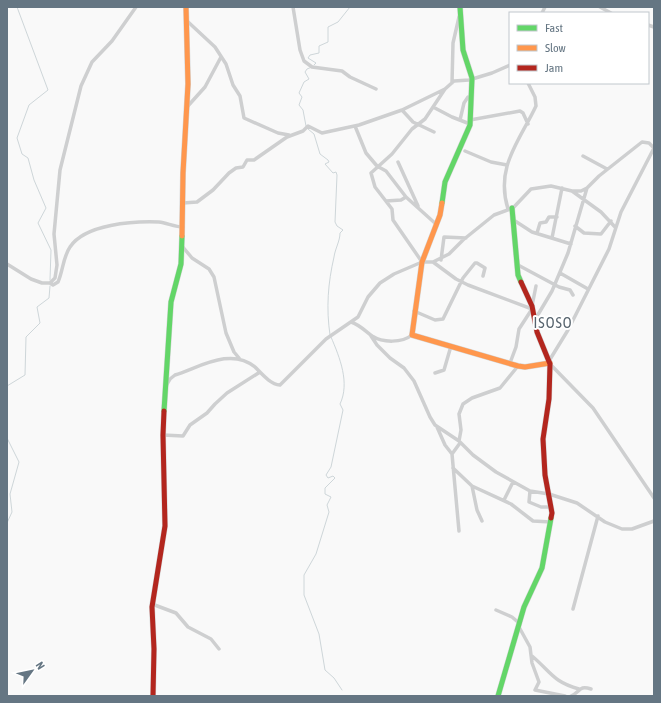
<svg xmlns="http://www.w3.org/2000/svg" width="661" height="703" font-family="'Asap Condensed',sans-serif">
<rect width="100%" height="100%" fill="#f9f9f9"/>
<g fill="none" stroke-linecap="round" stroke-linejoin="round">
<path stroke="#ced6d9" stroke-width="1" d="M17 7 48 90 29 105 17 138 22 154 28 158 34 180 46 208 38 223 51 250 50 280
M314 65 316 63 308 58 310 55 319 53V46L328 42V27L338 22 350 7
M306 126 303 110 299 105 302 97 299 93 304 82 309 79 305 72 307 69 312 67
M308 129 314 134 320 154 328 160 329 162 325 164 333 173 336 172 337 175 335 222 337 226 343 230 340 233C340 241 335 249 334 257 328 283 326 308 330 335
M331 337C340 358 350 383 340 404L343 410 331 467 326 475 328 478 333 476 335 478 325 488V494L331 497 327 505 329 512 316 554 304 575V595L319 634 325 670 334 678 342 690
M7 386 25 375 26 337 40 323 37 307 49 298 50 286
M7 438 19 462 10 494 12 512 7 523"/>
<defs>
<path id="fast" d="M442 203 445 182 470 125 472 78 463 50 460 7
M512 208 518 275 521 282
M164 411 171 302 181 264 182 236
M498 696 524 607 542 568 551 518"/>
<path id="slow" d="M442 203 440 215 422 262 412 335 518 366 525 367 550 363
M182 236 183 173 188 84 186 7"/>
<path id="jam" d="M521 282 532 306 537 332 550 364 549 399 543 439 545 475 552 513 551 518
M153 696 154 649 152 607 165 526 163 435 164 411"/>
</defs>
<use href="#fast" stroke="#d5d6d7" stroke-width="6"/>
<use href="#slow" stroke="#d5d6d7" stroke-width="6"/>
<use href="#jam" stroke="#d5d6d7" stroke-width="6"/>
<path stroke="#cecfd0" stroke-width="3.5" d="M293 7 300 50 304 61 312 67 342 71 350 77 376 89
M600 7 611 13
M542 13 545 7
M186 20 215 47 226 64 233 85 240 96 244 118 278 133 289 135
M648 25 654 27
M452 83 453 43 459 17
M187 107 205 87 221 57
M433 107 452 117 470 124
M402 110 413 122 434 132
M460 120 464 103 468 97
M470 120 520 111 523 113 528 124
M355 126 366 153 377 166 386 171 406 197 437 225
M465 151 491 162 507 165
M583 156 607 169
M398 162 418 206
M572 191 601 212 615 227
M386 201 401 200 406 197
M183 203 197 202 213 190 229 173 236 168 243 167 247 160H254L287 137 303 131 308 126 322 133 359 125 402 110 445 89 454 81 469 80 492 73 510 65
M508 209C495 167 519 142 536 106L535 97 528 83
M512 219 532 232 571 244
M575 226 584 233 601 234 611 221
M537 233 540 223 546 222 549 217H557
M552 238 562 188
M182 246 192 258 209 269 214 277 226 333 234 352 239 358
M441 260 444 237 466 238
M422 262 393 220 392 209 375 187 371 173 392 154 412 129 425 119 445 89
M433 262 449 254 463 240 494 215 513 208 531 189 551 186 572 191H581L587 188
M7 264 31 279 42 283H50L55 278 57 265 54 234 60 170 81 86 92 62 112 41 136 7
M518 265 559 287 570 290 573 295
M560 273 588 289
M50 283 53 285 58 282C63 271 63 257 70 247 85 224 134 221 159 222 167 223 175 227 183 227
M532 306 536 286
M414 311 435 320 443 319 463 278 475 263H477L485 268 483 276
M536 318 552 291 568 253 587 188 599 176 642 142 649 143 654 148
M351 322C360 325 365 331 372 336 383 343 402 343 412 335
M371 336 377 345 390 358 404 368 414 381 430 417 435 425 459 441 473 455 496 472 530 491 549 494 577 503 605 522 622 529H632L654 521
M549 361 568 330 609 249 621 212 654 148
M550 364 593 408 654 498
M435 373 444 370 451 346
M167 384 170 379 175 375C200 367 231 347 255 367 262 374 270 384 280 385L326 339 358 317 368 297 380 283 394 274 422 262H433L456 279 468 285 532 309 519 329 516 347 510 363
M437 427 445 445 452 454
M163 435 183 436 190 425 207 413 215 404 227 393 260 372
M459 441 461 430 459 414 463 404 472 398 500 388 518 366
M453 468 472 486 511 504 533 521 551 522
M472 486 477 510 482 521
M530 491 529 502 541 507H551
M504 500 513 482
M459 531 452 454 460 443
M152 604 176 613 188 627 211 639 219 649
M573 609 598 516
M496 610 512 617 519 623
M519 627 530 647 532 663 539 682 535 690 565 696
M532 656C551 672 553 682 579 689
M571 696C581 692 578 685 591 689"/>
<use href="#fast" stroke="#63d668" stroke-width="5"/>
<use href="#slow" stroke="#ff974d" stroke-width="5"/>
<use href="#jam" stroke="#b3261e" stroke-width="5"/>
</g>
<g text-anchor="middle" dominant-baseline="central" stroke-width="4" stroke-linejoin="round" paint-order="stroke">
<g font-size="15" letter-spacing="1" fill="#57646e" stroke="#fff">
<text x="553" y="322">ISOSO</text>
</g>
</g>
<rect width="661" height="703" fill="none" stroke="#657683" stroke-width="16"/>
<rect x="509" y="12" width="140" height="72" fill="#ffffff" stroke="#c1c8cd"/>
<rect x="517" y="25" width="20" height="6" fill="#63d668" stroke="#c1c8cd"/>
<text x="545" y="32" font-size="12" fill="#657683">Fast</text>
<rect x="517" y="45" width="20" height="6" fill="#ff974d" stroke="#c1c8cd"/>
<text x="545" y="52" font-size="12" fill="#657683">Slow</text>
<rect x="517" y="65" width="20" height="6" fill="#b3261e" stroke="#c1c8cd"/>
<text x="545" y="72" font-size="12" fill="#657683">Jam</text>
<g transform="translate(32 671) rotate(57)" stroke="#ffffff" stroke-width="3" paint-order="stroke">
<path d="M0-3L7 15L0 10L-7 15Z" fill="#657683"/>
<text y="-6" font-size="11" font-weight="bold" text-anchor="middle" fill="#657683">N</text>
</g>
</svg>
